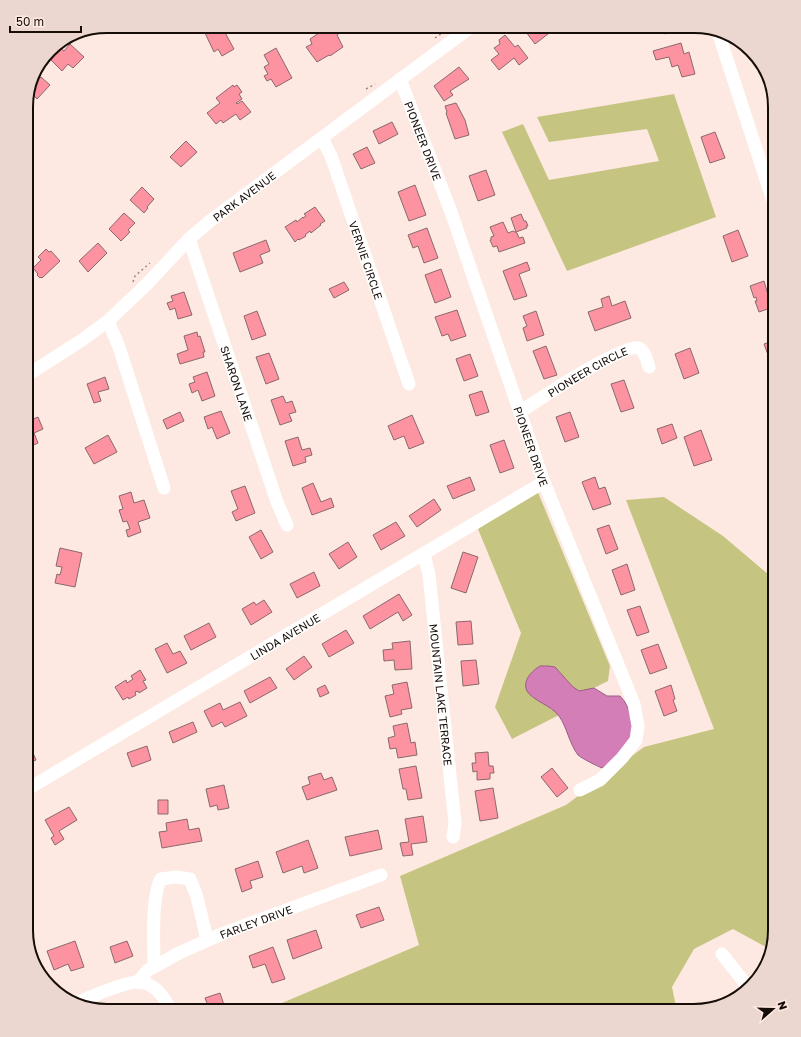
<svg xmlns="http://www.w3.org/2000/svg" width="801" height="1037" font-family="'Golos Text',sans-serif">
<rect width="100%" height="100%" fill="#fde9e1"/>
<path fill="#c5c581" d="M674 94 716 217 567 271 502 132 523 124 549 180 659 161 647 129 549 142 537 117Z
M537 490 610 666 608 681 594 688 579 691 572 686 555 667 532 696 548 706 559 715 512 739 495 707 521 633 478 529Z
M664 497 723 536 775 580V931L769 952 766 947 733 929 694 949 672 987 677 1011H263L419 945 400 876 566 805 644 747 714 729 626 500Z"/>
<path fill="#d47eb8" stroke="#9b5c83" d="M540 666H548L555 667 572 686 579 691 594 688 607 696H620C632 708 631 723 633 739L608 764 602 768C597 766 581 758 578 755 569 743 567 727 559 716 551 705 533 701 527 691 522 680 532 671 540 666Z"/>
<path fill="#fd93a1" stroke="#89696c" d="M216 26H220L223 29 234 49 222 56 218 49 214 52 205 33Z
M326 26H347V27L337 35 343 47 330 56 329 55 317 62 306 47 312 44 310 39 322 31 321 29Z
M525 26H543L548 34 535 44 523 28Z
M662 26H678L679 29 665 34Z
M505 35 515 47 518 45 528 58 519 65 514 58 499 70 491 60 499 54 494 48 500 44 499 40Z
M59 42 62 45 59 47 64 51 70 44 84 57 73 68 68 64 62 71 49 58 48 59 45 57 53 46Z
M681 43 684 54 689 52 695 74 682 77 678 65 672 67 669 57 656 60 653 51Z
M276 48 292 78 276 87 271 79 267 81 264 76 268 74 264 67 269 64 264 55Z
M459 67 469 79 450 91 453 95 444 101 434 86Z
M41 77 50 85 37 99 29 90Z
M233 85 234 87 237 85 242 92 239 94 242 99 236 103 237 104 242 101 251 112 240 120 236 114 223 123 221 120 216 124 207 113 220 103 216 98Z
M456 103 465 120 469 135 455 139 446 113 447 112 445 106Z
M392 122 398 134 379 144 373 131Z
M715 132 725 158 710 163 701 137Z
M186 141 197 152 181 167 170 157Z
M367 147 375 163 361 169 353 154Z
M486 170 495 195 478 201 469 176Z
M415 185 426 215 409 221 398 192Z
M142 187 154 199 147 207 148 208 144 213 130 200Z
M315 207 325 221 320 224 321 225 311 233 310 231 305 235 306 236 299 240 298 239 295 242 285 227 296 220 297 222 303 217V218L306 216 304 214Z
M124 213 135 223 128 230 130 232 121 241 109 229Z
M521 214 524 221H526L528 226H526L527 228 516 232 511 218Z
M503 222 508 233 513 231 517 233 519 238 523 237 525 243 499 252 497 246 493 247 490 240H491V237L494 236 490 227Z
M427 228 438 258 424 263 418 246 413 248 408 235Z
M738 230 748 256 732 262 723 236Z
M266 240 270 251 260 255 263 263 240 272 233 253Z
M98 243 107 253 88 272 79 261Z
M46 249 49 252 51 251 60 261 42 278 41 277 40 278 37 275 38 274 33 268 41 260 38 257Z
M527 262 530 270 519 274 527 296 514 300 503 271Z
M441 269 451 297 435 303 425 275Z
M764 281 769 298 770 297 773 307 759 312 755 301H757L756 297 754 298 750 286Z
M344 282 349 290 334 298 329 289Z
M184 292 192 315 178 319 175 308 170 310 167 303 173 301 171 296Z
M609 296 612 306 625 301 631 318 595 331 588 312 603 307 601 299Z
M457 310 466 336 451 341 448 334 442 336 435 317Z
M257 311 266 335 252 340 244 316Z
M536 311 544 335 527 341 523 328 527 326 523 316Z
M197 332 198 337 200 336 205 352H203L204 357 180 364 177 354 188 350 184 336Z
M775 340V370L774 371 764 344Z
M546 346 557 375 544 379 533 351Z
M690 348 699 373 684 379 675 354Z
M269 353 279 379 266 384 256 357Z
M470 354 478 376 464 381 456 359Z
M207 372 215 396 202 401 198 390 192 393 189 384 195 382 193 377Z
M105 377 109 389 98 392 101 401 94 403 87 384Z
M624 380 634 408 621 412 611 384Z
M482 391 489 412 476 416 469 395Z
M283 396 286 403 292 401 296 412 289 414 292 421 280 425 271 400Z
M221 411 230 433 217 439 212 427 208 429 204 417Z
M180 412 184 421 167 429 163 420Z
M570 412 579 437 565 442 556 417Z
M412 415 424 443 409 449 404 436 394 440 388 426Z
M38 417 43 429 34 433 38 443 29 447 26 441V422Z
M672 424 677 438 662 444 657 429Z
M701 430 712 460 694 466 684 437Z
M108 435 117 452 94 464 85 448Z
M298 437 302 450 310 448 312 455 305 457 306 462 293 466 285 441Z
M504 440 514 468 500 473 490 445Z
M470 477 475 490 453 499 447 486Z
M595 477 599 489 605 487 611 504 593 510 582 482Z
M313 483 321 502 331 498 334 507 312 515 302 488Z
M245 486 255 513 236 521 232 512 238 509 231 491Z
M131 492 134 503 144 500 150 518 138 522 141 532 128 537 126 530 130 529 127 521 123 522 119 510 123 509 119 496Z
M434 499 441 510 417 527 409 516Z
M396 522 405 536 381 550 373 535Z
M609 525 618 549 606 554 597 529Z
M261 530 273 552 261 559 249 537Z
M348 542 357 557 339 569 329 554Z
M60 548 82 553 75 587 55 583 57 574 60 575 62 567 56 566Z
M463 552 478 557 466 593 451 588Z
M627 564 635 590 621 595 612 570Z
M314 572 320 586 297 598 290 584Z
M399 594 412 615 403 621 398 612 370 629 363 616Z
M264 600 272 612 251 625 242 609 254 602 256 605Z
M640 606 649 632 637 636 627 610Z
M471 621 473 644 458 645 456 622Z
M209 623 216 637 191 650 184 636Z
M346 630 354 643 329 657 322 644Z
M410 641 412 669 395 670 394 660 384 661 383 650 393 649 392 643Z
M167 643 173 654 180 651 187 663 167 673 155 649Z
M658 644 667 668 650 674 641 650Z
M304 656 312 667 294 680 286 669Z
M476 660 479 684 463 686 461 661Z
M140 670 146 680 143 681 147 688 139 693 138 691 135 692 136 695 129 699 128 697 123 700 115 687 126 680 127 683 133 679 131 676Z
M270 677 277 688 250 703 244 691Z
M407 682 412 708 401 710 402 714 390 717 385 696 394 694 392 685Z
M325 685 329 693 320 697 317 689Z
M671 685 675 699 673 700 677 711 664 716 655 691Z
M240 702 247 716 225 727 222 722 212 727 204 711 220 703 223 710Z
M193 722 197 732 173 743 169 732Z
M407 723 411 743 415 742 417 755 398 758 396 748 390 749 388 738 395 736 393 726Z
M26 737 36 760 26 764Z
M147 746 151 760 132 767 127 753Z
M488 752 489 766H493L494 773H490V779L477 780V771L473 772 472 763H476L475 753Z
M416 766 422 798 408 800 406 789H403L399 769Z
M552 768 568 788 557 797 541 777Z
M321 773 324 780 332 777 337 790 307 800 302 787 310 784 308 777Z
M224 785 229 808 218 810 217 805 210 807 206 789Z
M493 788 498 818 480 821 475 791Z
M158 800H168V814H158Z
M69 807 77 820 59 831 64 839 55 845 51 838 54 836 45 820Z
M423 816 427 842 411 844 413 855 403 856 400 843 409 842 405 819Z
M187 819 189 830 199 828 202 841 162 848 159 832 167 831 166 823Z
M378 830 382 849 350 856 345 837Z
M308 840 318 868 304 873 302 866 283 873 276 852Z
M258 861 263 877 250 881 252 888 242 892 235 869Z
M379 907 384 920 361 928 356 915Z
M316 930 322 948 293 959 287 940Z
M75 941 84 967 71 971 68 964 54 970 47 951Z
M127 941 133 956 115 963 110 947Z
M273 947 285 979 272 983 265 964 253 968 249 956Z
M220 993 226 1011H210L205 998Z"/>
<g fill="none" stroke-linecap="round" stroke-linejoin="round">
<path stroke="#9b8b84" stroke-width="1.5" stroke-dasharray="2 3" stroke-linecap="butt" d="M435 38 448 29
M366 89 375 84
M133 282 135 276 150 263"/>
<g stroke="#fff" stroke-width="13">
<path d="M718 32 775 207"/>
<path id="s1" d="M400 79 451 212 544 482 634 704 638 726 636 740 622 758 600 780 580 790"/>
<path id="s2" d="M322 138 331 156 409 384"/>
<path id="s3" d="M189 239 277 502 287 525"/>
<path d="M108 321 119 347 164 488"/>
<path id="s4" d="M26 376 82 340 108 321 147 284 189 239 210 221 472 26"/>
<path id="s5" d="M520 412C535 402 627 341 639 348 645 351 647 361 649 367"/>
<path id="s6" d="M424 554 429 575 455 823 453 837"/>
<path id="s7" d="M26 790 544 482"/>
<path d="M722 954 748 987"/>
<path d="M154 967C154 945 151 897 161 879L176 877 190 879 197 897 207 940"/>
<path id="s8" d="M138 982 148 970 154 967 179 953 224 933 381 875"/>
<path d="M76 1003C90 997 124 982 138 982 154 982 165 998 171 1011"/>
</g>
</g>
<g text-anchor="middle" dominant-baseline="central" stroke-width="3.5" stroke-linejoin="round" paint-order="stroke">
<g font-size="11" fill="#170d08" stroke="#fde9e1">
<text stroke="none"><textPath href="#s1" startOffset="66">PIONEER DRIVE</textPath></text>
<text stroke="none"><textPath href="#s4" startOffset="284">PARK AVENUE</textPath></text>
<text stroke="none"><textPath href="#s2" startOffset="130">VERNIE CIRCLE</textPath></text>
<text stroke="none"><textPath href="#s5" startOffset="79">PIONEER CIRCLE</textPath></text>
<text stroke="none"><textPath href="#s3" startOffset="152">SHARON LANE</textPath></text>
<text stroke="none"><textPath href="#s1" startOffset="390">PIONEER DRIVE</textPath></text>
<text stroke="none"><textPath href="#s7" startOffset="301">LINDA AVENUE</textPath></text>
<text stroke="none"><textPath href="#s6" startOffset="142">MOUNTAIN LAKE TERRACE</textPath></text>
<text stroke="none"><textPath href="#s8" startOffset="134">FARLEY DRIVE</textPath></text>
</g>
</g>
<path d="M0 0H801V1037H0ZM107 33H694A74 74 0 0 1 768 107V930A74 74 0 0 1 694 1004H107A74 74 0 0 1 33 930V107A74 74 0 0 1 107 33Z" fill="#ebd7d0" fill-rule="evenodd"/>
<path fill="none" stroke="#170d08" stroke-width="2" d="M107 33H694A74 74 0 0 1 768 107V930A74 74 0 0 1 694 1004H107A74 74 0 0 1 33 930V107A74 74 0 0 1 107 33Z"/>
<g transform="translate(773 1009) rotate(70)" stroke="#fde9e1" stroke-width="3" paint-order="stroke">
<path d="M0-3L7 15L0 10L-7 15Z" fill="#170d08"/>
<text y="-6" font-size="11" font-weight="bold" text-anchor="middle" fill="#170d08">N</text>
</g>
<path d="M10 26v6h71v-6" fill="none" stroke="#170d08" stroke-width="2"/>
<text x="16" y="26" font-size="12" fill="#170d08" stroke="#fde9e1" stroke-width="3" paint-order="stroke">50 m</text>
</svg>
